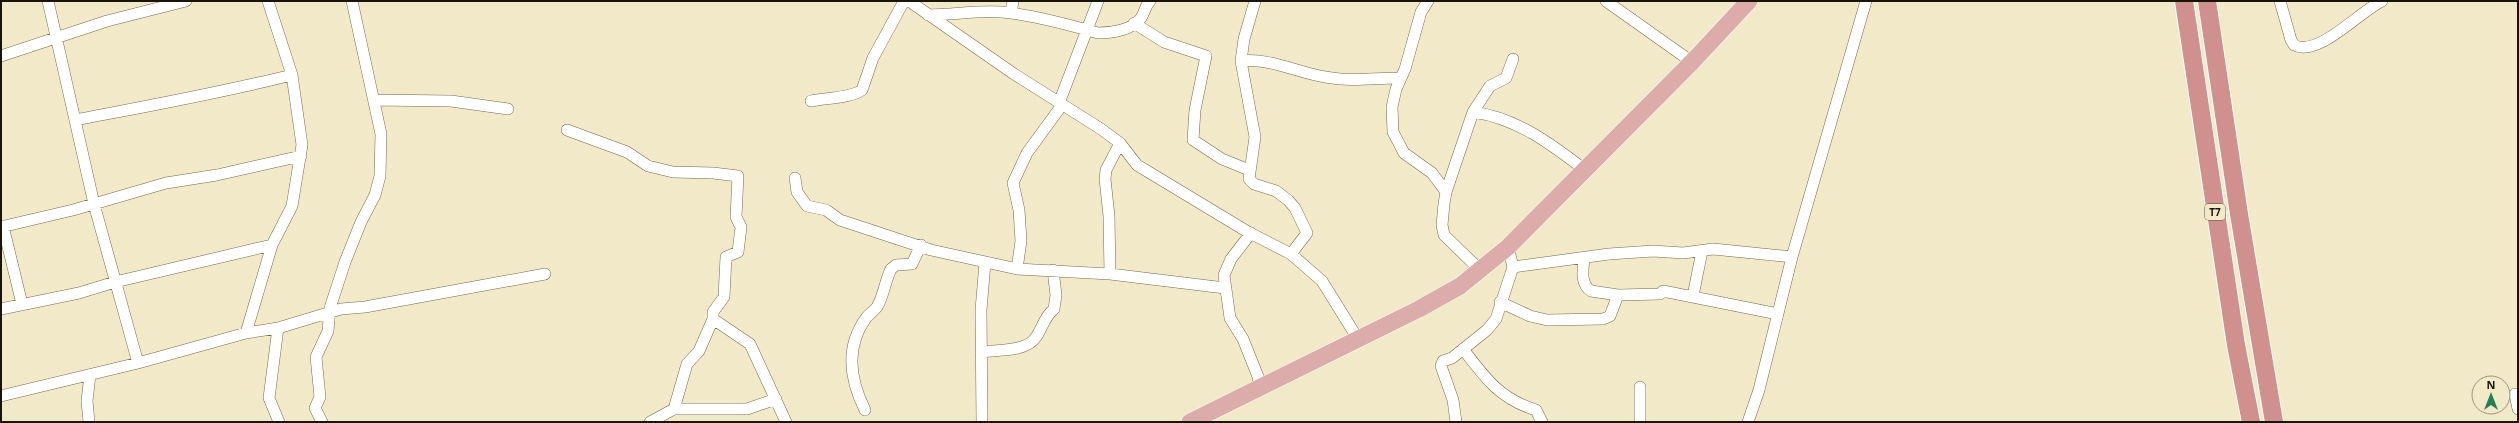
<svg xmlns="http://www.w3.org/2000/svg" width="2519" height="423" font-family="'Noto Sans',sans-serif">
<rect width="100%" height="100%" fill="#f2e9c8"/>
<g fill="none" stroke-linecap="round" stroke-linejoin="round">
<defs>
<path id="minor" d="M48 1 94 204 138 363
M909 1 1014 74 1101 129 1120 143 1137 165 1248 232 1291 254 1322 281 1358 339
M1255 1 1244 39 1241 61 1255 137 1249 179 1254 184 1276 191 1288 200 1295 208 1307 233 1291 254
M1428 1 1421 12 1405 69 1396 89 1392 107 1393 132 1404 153 1432 173 1446 192
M1606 1 1692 62
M2280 1 2291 40 2294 45C2318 58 2360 11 2382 1
M1011 13 1013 1
M928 15C956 15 984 9 1011 13 1040 17 1070 25 1098 33 1111 33 1133 30 1141 18 1145 12 1145 6 1150 1
M1134 23 1164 42 1206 56 1195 110 1193 140 1222 159 1249 170
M1 56 107 21 186 1
M1241 61C1271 58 1296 72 1325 77 1351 82 1373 78 1399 78
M374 100 451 101 508 109
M811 101C825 98 851 98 862 90L873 58 904 1
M1059 103 1098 1
M1473 112C1517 118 1551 144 1585 170
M75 120C148 106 220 93 292 75
M567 130 627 152 648 166 673 172 713 173 738 176 736 217 741 227 738 252 726 257 724 297 713 312V319L699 351 687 364 674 409
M795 178 797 192 807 206 826 210 840 220 931 250 1017 269 1110 274 1225 288
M3 226 22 304
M1 227 73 210 166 183 217 175 301 156
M1251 233 1231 259 1224 275 1230 318 1243 339 1259 379 1256 389
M1584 258C1583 270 1580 284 1591 291L1618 295 1660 294 1663 291 1778 314
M1513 267 1609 254 1653 251 1683 253 1713 249 1792 257
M1017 269 1021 241 1019 210 1013 183 1027 153 1062 105
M1480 270 1444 235 1442 225 1444 204 1446 192 1473 112 1490 86 1506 78 1513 59
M1110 274 1109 216 1105 179 1106 170 1120 143
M1693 296 1702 251
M1500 302 1530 316 1547 320 1603 319 1610 316 1618 295
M1 309 79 293 115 282 272 245
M713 319 750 344 786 422
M278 328 269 398 279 422
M246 333 272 245 292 206 302 145 292 75 268 1
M1463 349C1485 378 1500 399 1536 410L1542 422
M981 352C996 350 1027 352 1036 337 1043 327 1044 317 1054 309L1056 295 1053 270
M1640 387V422
M2515 394 2518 409
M1 396 138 363 246 333 278 328 341 309 365 307 545 274
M865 410C850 380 845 347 866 318 869 314 874 311 877 307 884 295 885 281 891 269L896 265 912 264 921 245
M89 422 87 401 90 375
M322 422 315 408 320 397 316 357 328 331 330 308 345 262 361 222 375 195 380 176 381 134 352 1
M650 422 674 409H747L776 399
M982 422 981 310 985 263
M1456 422 1453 400 1441 366 1443 361 1452 358 1487 330 1496 319 1513 267 1508 247
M1748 422 1759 390 1792 257 1866 1"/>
<path id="primary" d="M1190 422 1419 309 1460 286 1508 247 1692 62 1749 1"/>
<path id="trunk" d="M2184 1 2236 345 2251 422
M2207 1 2239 214 2274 422"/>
</defs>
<use href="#minor" stroke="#736b4e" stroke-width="12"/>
<use href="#primary" stroke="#fff" stroke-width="18"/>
<use href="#trunk" stroke="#fff" stroke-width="20"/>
<use href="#minor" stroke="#fff" stroke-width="11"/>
<use href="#primary" stroke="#dbacaa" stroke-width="17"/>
<use href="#trunk" stroke="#cf908e" stroke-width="18"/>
</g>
<g text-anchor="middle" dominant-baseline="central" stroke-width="3" stroke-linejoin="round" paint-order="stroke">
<rect fill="#f2e9c8" stroke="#595442" stroke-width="1" x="2205" y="204" width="20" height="16" rx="3"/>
<g font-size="10" font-weight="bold" fill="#181409">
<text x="2215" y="212">T7</text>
</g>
</g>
<rect width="2519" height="423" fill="none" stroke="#181409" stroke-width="4"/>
<g transform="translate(2491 395)"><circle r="19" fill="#f2e9c8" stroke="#9b947c"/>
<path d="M0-3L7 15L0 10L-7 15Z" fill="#258056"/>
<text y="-6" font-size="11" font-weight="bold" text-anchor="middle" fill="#181409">N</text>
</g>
</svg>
